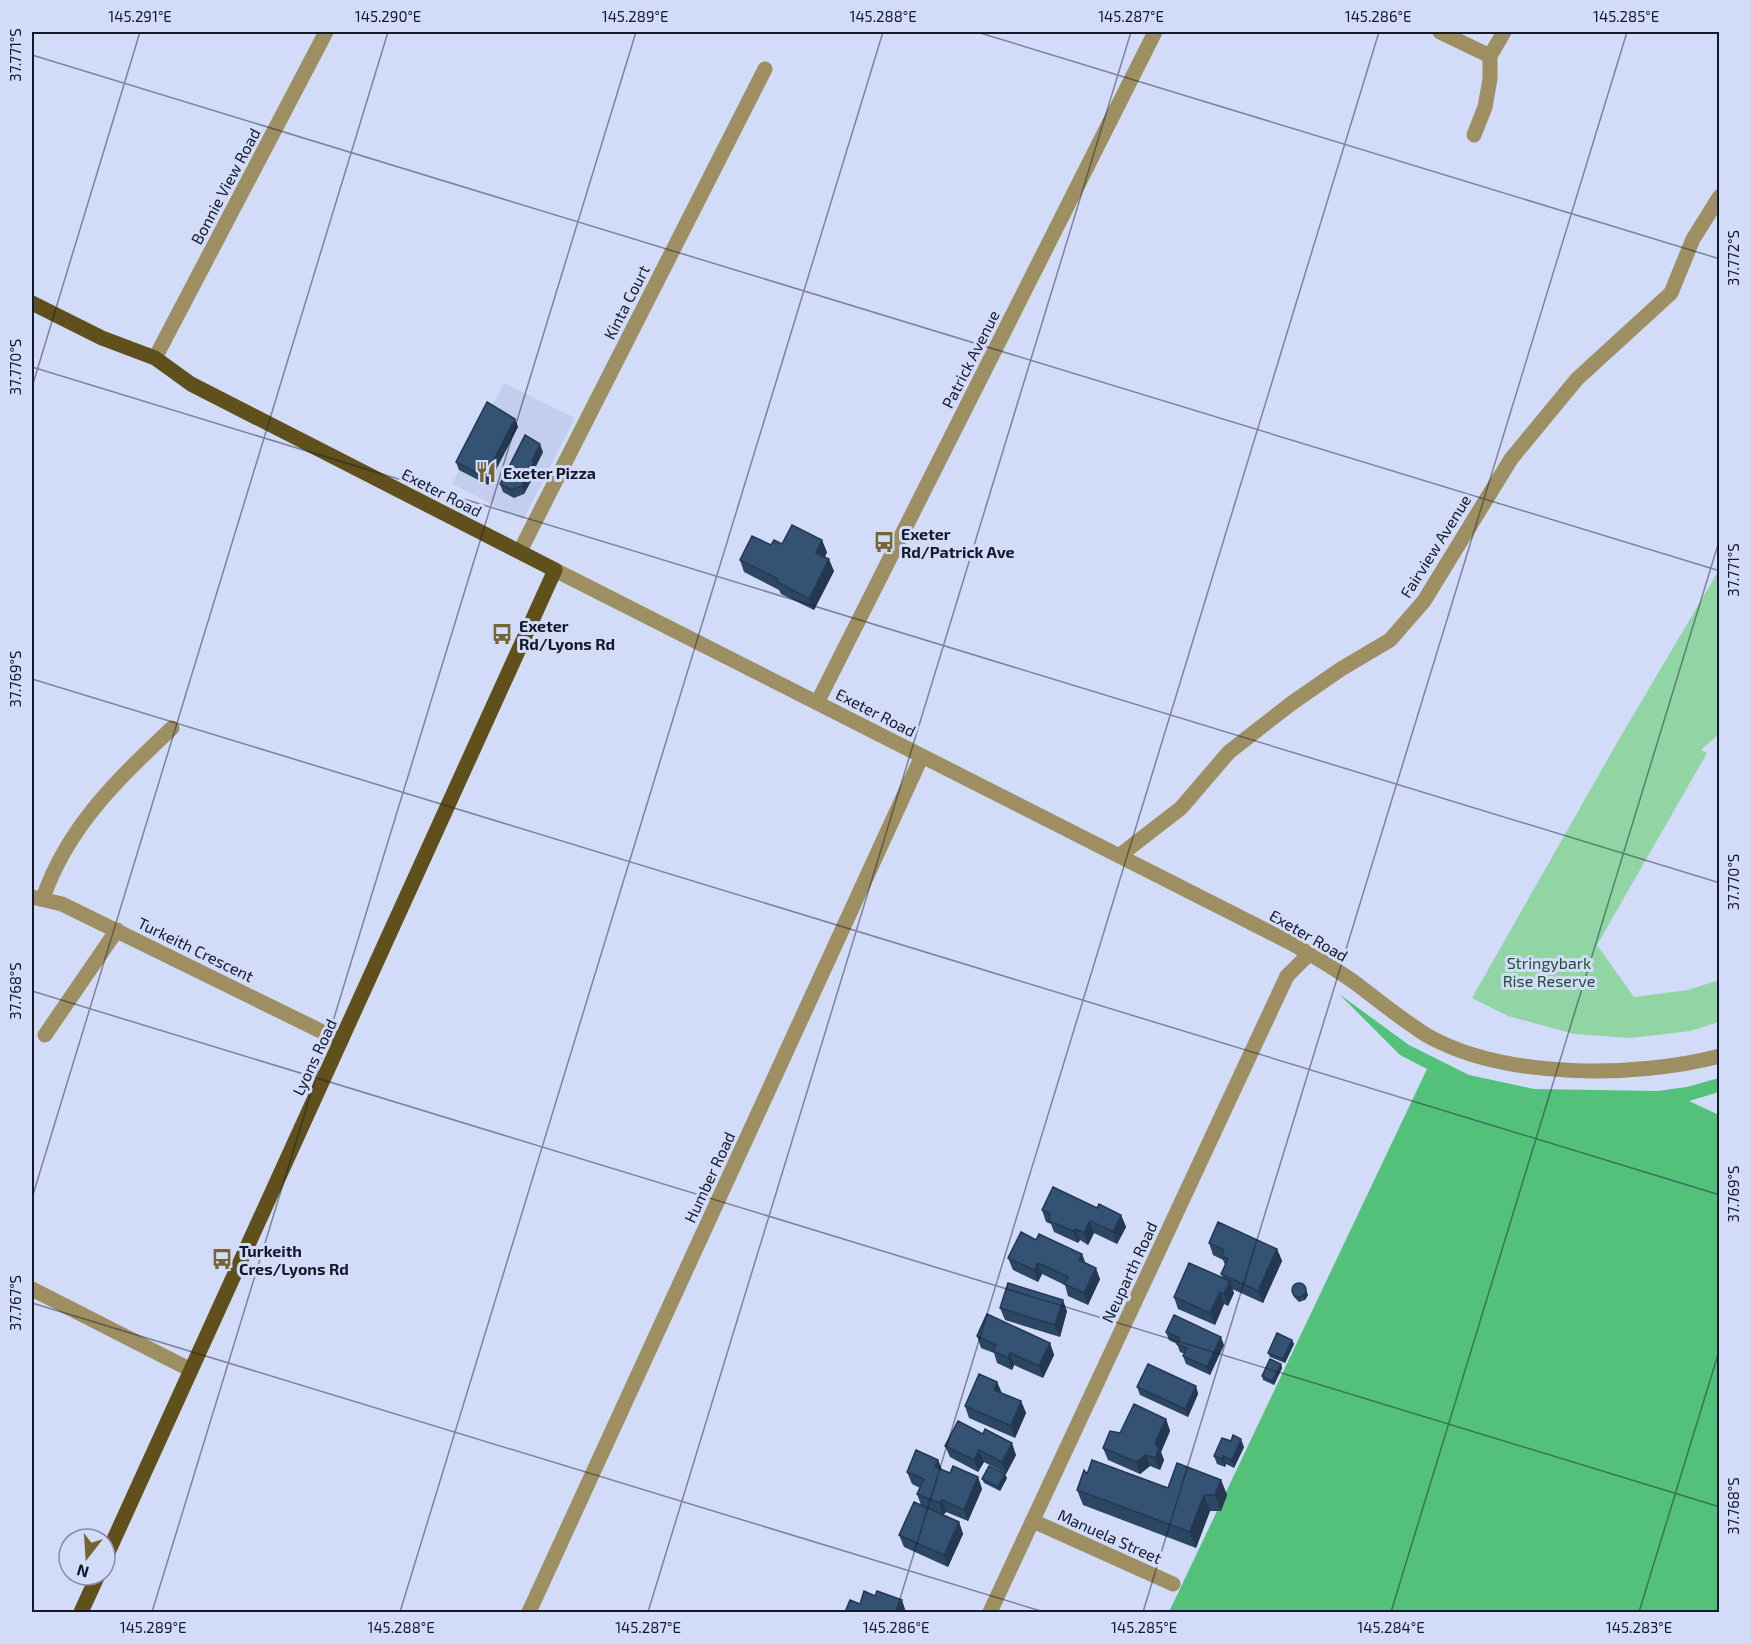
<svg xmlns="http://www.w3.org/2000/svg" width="1751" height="1644" font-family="'Exo 2',sans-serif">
<rect width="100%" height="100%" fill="#d2dbf8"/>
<path fill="#c3cded" d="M504 383 575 418 523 520 452 484Z"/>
<path fill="#92d5a4" d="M1719 570V734L1701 750 1707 753 1597 945 1634 997 1688 990 1719 980V1022L1690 1031 1631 1038 1574 1034 1508 1016 1472 998 1618 741Z"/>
<path fill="#54c17a" d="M1339 994 1409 1045 1469 1075 1534 1089 1657 1091 1687 1087 1719 1078V1092L1689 1101 1719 1115V1612H1169L1427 1069 1400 1055Z"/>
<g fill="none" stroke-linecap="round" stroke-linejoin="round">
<path stroke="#9e8f62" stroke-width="15" d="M1440 32 1490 56
M1474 135 1485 107 1490 79V56L1504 32
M155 358 326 32
M520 551 765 69
M555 570 1291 943C1312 955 1334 968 1354 982 1378 1000 1402 1020 1428 1036 1505 1079 1636 1078 1720 1056
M817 703 1155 32
M1119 856 1181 808 1229 752 1292 703 1341 669 1390 640 1424 601 1511 459 1577 379 1671 293 1693 239 1720 196
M32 897 62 904 341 1041
M43 898C68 826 118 779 172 728
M45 1035 117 930
M32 1289 191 1370
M1033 1521 1173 1584
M529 1612 922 756
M990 1612 1287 976 1309 954"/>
<path stroke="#60501b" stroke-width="15" d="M32 303 102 338 155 358 191 384 555 570 105 1559
M81 1612 98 1575"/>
</g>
<path fill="#2c4764" d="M515 419 518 427 488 485 459 470 456 462Z
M543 452 536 466 537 470 524 494 514 498 503 492 500 484Z
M782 544 827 552 825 557 834 571 814 610 781 594 779 590 744 572 740 560Z
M1097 1208 1121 1215 1126 1227 1117 1244 1094 1233 1088 1245 1080 1240 1078 1243 1054 1232 1051 1224 1046 1222 1042 1210Z
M1036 1240 1082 1254 1085 1262 1100 1279 1088 1305 1068 1296 1065 1285 1042 1274 1038 1282 1013 1270 1008 1258Z
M1209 1243 1277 1249 1282 1261 1263 1303 1232 1289 1234 1293 1228 1306 1224 1304 1215 1325 1178 1309 1174 1297 1223 1278 1221 1274 1225 1265 1223 1260 1213 1255Z
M1292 1293 1308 1295 1305 1300 1299 1302 1294 1297Z
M1000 1308 1067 1311 1060 1337 1005 1320Z
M1166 1332 1224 1345 1210 1375 1186 1364 1183 1356 1185 1354 1180 1352 1177 1344 1169 1340Z
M977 1336 1050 1343 1054 1355 1043 1378 1014 1365 1012 1370 997 1363 994 1353 981 1348Z
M1292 1340 1294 1344 1285 1363 1270 1357 1268 1353Z
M1281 1364 1282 1368 1274 1385 1263 1380 1262 1376Z
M997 1382 1001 1393 1021 1401 1026 1413 1015 1438 969 1418 965 1406Z
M1196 1386 1198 1394 1188 1417 1140 1395 1137 1387Z
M1166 1419 1170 1431 1161 1452 1164 1460 1160 1470 1150 1466 1140 1474 1108 1460 1103 1448 1120 1433Z
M983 1434 1016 1455 1006 1474 984 1462 978 1472 950 1457 945 1446Z
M1244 1447 1234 1468 1226 1464 1225 1467 1217 1464 1214 1456Z
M938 1460 942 1470 950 1473 978 1477 982 1489 968 1521 946 1512 943 1515 959 1522 963 1534 948 1567 904 1547 899 1535 921 1505 917 1494 920 1488 912 1484 907 1472Z
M1087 1474 1168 1488 1221 1480 1227 1495 1221 1511H1210L1196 1548 1083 1505 1077 1490Z
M1007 1478 1000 1491 984 1483 982 1479Z"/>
<path fill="#243951" d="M515 419 518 427 488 485 485 477Z
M540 444 543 452 536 466 537 470 524 494 522 486 532 461Z
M822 540 827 552 821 565 816 553Z
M829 559 834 571 814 610 809 599Z
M1121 1215 1126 1227 1117 1244 1113 1232Z
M1090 1221 1094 1233 1088 1245 1084 1233Z
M1076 1229 1080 1240 1078 1243 1073 1231Z
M1277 1249 1282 1261 1263 1303 1258 1291Z
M1082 1254 1086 1266 1079 1260Z
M1038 1263 1042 1274 1038 1282 1034 1270Z
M1096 1268 1100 1279 1088 1305 1084 1293Z
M1230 1281 1234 1293 1228 1306 1224 1294Z
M1305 1286 1308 1295 1305 1300 1304 1296Z
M1220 1292 1224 1304 1215 1325 1210 1313Z
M1063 1300 1067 1311 1060 1337 1055 1325Z
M1221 1337 1224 1345 1210 1375 1207 1367Z
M1292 1340 1294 1344 1285 1363 1283 1359Z
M1050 1343 1054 1355 1043 1378 1039 1366Z
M1010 1353 1014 1365 1012 1370 1008 1358Z
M1281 1364 1282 1368 1274 1385 1272 1381Z
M997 1382 1002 1393 994 1390Z
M1196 1386 1198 1394 1188 1417 1185 1409Z
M1021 1401 1026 1413 1015 1438 1011 1426Z
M1166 1419 1170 1431 1161 1452 1164 1460 1160 1470 1155 1458V1443Z
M1241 1439 1244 1447 1234 1468 1232 1460Z
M1012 1443 1016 1455 1006 1474 1002 1462Z
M979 1450 984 1462 978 1472 974 1460Z
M1146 1455 1150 1466 1140 1474 1136 1462Z
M1223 1456 1226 1464 1225 1467 1222 1459Z
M938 1460 943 1472 935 1467Z
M1005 1474 1007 1478 1000 1491 998 1487Z
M978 1477 982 1489 968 1521 964 1510Z
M1221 1480 1227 1495 1221 1511 1215 1495Z
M1204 1495 1210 1511 1196 1548 1190 1532Z
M942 1500 946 1512 943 1515 939 1503Z
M959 1522 963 1534 948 1567 944 1555Z
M902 1600 906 1612H897Z"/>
<path fill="#335274" stroke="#243951" stroke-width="1.5" d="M487 402 515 419 485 477 456 462Z
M525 435 540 444 532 461 534 462 522 486 511 490 500 484Z
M792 525 822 540 816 553 829 559 809 599 777 582 778 579 740 560 752 536 771 545 774 540 782 544Z
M1053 1187 1097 1208 1099 1204 1121 1215 1113 1232 1090 1221 1084 1233 1076 1229 1073 1231 1049 1221 1050 1214 1042 1210Z
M1218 1222 1277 1249 1258 1291 1221 1274 1228 1259 1222 1256 1224 1250 1209 1243Z
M1021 1232 1036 1240 1039 1234 1082 1254 1079 1260 1096 1268 1084 1293 1064 1284 1068 1277 1038 1263 1034 1270 1008 1258Z
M1189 1263 1230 1281 1224 1294 1220 1292 1210 1313 1174 1297Z
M1292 1290a7 7 0 1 1 14 0a7 7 0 1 1-14 0Z
M1008 1283 1063 1300 1055 1325 1000 1308Z
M987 1314 1050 1343 1039 1366 1010 1353 1008 1358 993 1351 996 1345 977 1336Z
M1174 1315 1221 1337 1207 1367 1183 1356 1187 1348 1177 1344 1180 1338 1166 1332Z
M1277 1333 1292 1340 1283 1359 1268 1353Z
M1270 1359 1281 1364 1272 1381 1262 1376Z
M1148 1364 1196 1386 1185 1409 1137 1387Z
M979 1374 997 1382 994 1390 1021 1401 1011 1426 965 1406Z
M1134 1404 1166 1419 1155 1443 1159 1449 1155 1458 1146 1455 1136 1462 1103 1448 1110 1431 1120 1433Z
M958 1421 983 1434 985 1429 1012 1443 1002 1462 979 1450 974 1460 945 1446Z
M1233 1435 1241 1439 1232 1460 1223 1456 1222 1459 1214 1456 1222 1438 1231 1441Z
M916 1450 938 1460 935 1467 950 1473 953 1466 978 1477 964 1510 942 1500 939 1503 917 1494 924 1479 907 1472Z
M1092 1460 1168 1488 1177 1463 1221 1480 1215 1495H1204L1190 1532 1077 1490 1084 1470 1087 1474Z
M989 1466 1005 1474 998 1487 982 1479Z
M914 1502 959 1522 944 1555 899 1535Z
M864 1591 875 1596 877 1591 902 1600 897 1612H845L850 1600 860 1604Z"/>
<path fill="none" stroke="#14192a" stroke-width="1.5" stroke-opacity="0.45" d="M977 32 1720 259M32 55 1720 571M32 367 1720 883M32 387 140 32M32 679 1720 1195M32 991 1720 1507M32 1198 388 32M32 1303 1044 1612M152 1612 636 32M400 1612 883 32M648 1612 1131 32M896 1612 1379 32M1143 1612 1627 32M1391 1612 1720 538M1639 1612 1720 1348"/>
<defs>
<symbol id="restaurant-bare" viewBox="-9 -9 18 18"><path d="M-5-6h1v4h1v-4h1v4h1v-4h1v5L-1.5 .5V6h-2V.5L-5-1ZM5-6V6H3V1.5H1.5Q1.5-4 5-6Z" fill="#756532" stroke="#d2dbf8" stroke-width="2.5" paint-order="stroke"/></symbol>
<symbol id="bus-bare" viewBox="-9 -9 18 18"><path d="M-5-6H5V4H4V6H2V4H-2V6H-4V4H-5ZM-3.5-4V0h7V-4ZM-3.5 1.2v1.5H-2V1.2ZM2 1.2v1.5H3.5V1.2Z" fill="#756532" stroke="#d2dbf8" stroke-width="2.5" paint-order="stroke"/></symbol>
</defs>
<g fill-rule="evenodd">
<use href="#restaurant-bare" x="471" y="457" width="30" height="30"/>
<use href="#bus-bare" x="869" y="527" width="30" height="30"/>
<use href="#bus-bare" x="487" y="619" width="30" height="30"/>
<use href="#bus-bare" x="207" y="1244" width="30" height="30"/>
</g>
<g text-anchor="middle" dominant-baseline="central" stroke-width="6" stroke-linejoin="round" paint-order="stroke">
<g font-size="16" fill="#14192a" stroke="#d2dbf8">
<text transform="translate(225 186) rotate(-62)">Bonnie View Road</text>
<text transform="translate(626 302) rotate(-63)">Kinta Court</text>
<text transform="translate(970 359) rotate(-63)">Patrick Avenue</text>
<text transform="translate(442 492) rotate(27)">Exeter Road</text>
<text transform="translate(1435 546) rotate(-58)">Fairview Avenue</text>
<text transform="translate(876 712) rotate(27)">Exeter Road</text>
<text transform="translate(1309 935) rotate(30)">Exeter Road</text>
<text transform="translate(196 949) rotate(26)">Turkeith Crescent</text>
<text transform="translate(314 1057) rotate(-65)">Lyons Road</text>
<text transform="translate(709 1177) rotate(-65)">Humber Road</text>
<text transform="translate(1129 1272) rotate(-65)">Neuparth Road</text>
<text transform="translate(1110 1536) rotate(24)">Manuela Street</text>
</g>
<g font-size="16" font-weight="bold" fill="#14192a" stroke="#d2dbf8" text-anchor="start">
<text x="503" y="472">Exeter Pizza</text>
<text x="901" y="533">Exeter<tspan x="901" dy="18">Rd/Patrick Ave</tspan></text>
<text x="519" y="625">Exeter<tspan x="519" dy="18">Rd/Lyons Rd</tspan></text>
<text x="239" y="1250">Turkeith<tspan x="239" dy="18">Cres/Lyons Rd</tspan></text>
</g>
<g font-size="16" fill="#234e31" stroke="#d2dbf8">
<text x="1549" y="962">Stringybark<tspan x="1549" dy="18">Rise Reserve</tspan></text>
</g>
</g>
<rect width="1751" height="1644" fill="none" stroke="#d2dbf8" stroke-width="66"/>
<g transform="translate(87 1557) rotate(197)"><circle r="28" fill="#d2dbf8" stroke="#868da6" stroke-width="1.5"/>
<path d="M0-4.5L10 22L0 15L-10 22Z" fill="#756532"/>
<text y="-9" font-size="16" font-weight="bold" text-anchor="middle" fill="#14192a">N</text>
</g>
<rect x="33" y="33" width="1685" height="1578" fill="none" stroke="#14192a" stroke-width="2"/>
<g font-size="15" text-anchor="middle" fill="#14192a">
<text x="140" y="22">145.291°E</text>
<text x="388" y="22">145.290°E</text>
<text x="635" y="22">145.289°E</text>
<text x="883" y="22">145.288°E</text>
<text x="1131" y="22">145.287°E</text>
<text x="1378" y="22">145.286°E</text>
<text x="1626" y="22">145.285°E</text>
<text transform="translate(16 55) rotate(-90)" y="5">37.771°S</text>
<text transform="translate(1734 258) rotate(-90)" y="5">37.772°S</text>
<text transform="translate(16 367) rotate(-90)" y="5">37.770°S</text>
<text transform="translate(1734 570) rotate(-90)" y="5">37.771°S</text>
<text transform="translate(16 679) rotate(-90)" y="5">37.769°S</text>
<text transform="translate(1734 882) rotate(-90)" y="5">37.770°S</text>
<text transform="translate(16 991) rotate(-90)" y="5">37.768°S</text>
<text transform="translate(1734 1194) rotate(-90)" y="5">37.769°S</text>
<text transform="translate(16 1303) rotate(-90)" y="5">37.767°S</text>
<text transform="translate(1734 1506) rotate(-90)" y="5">37.768°S</text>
<text x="153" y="1633">145.289°E</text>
<text x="401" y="1633">145.288°E</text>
<text x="648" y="1633">145.287°E</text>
<text x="896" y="1633">145.286°E</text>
<text x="1144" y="1633">145.285°E</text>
<text x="1391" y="1633">145.284°E</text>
<text x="1639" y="1633">145.283°E</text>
</g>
</svg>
